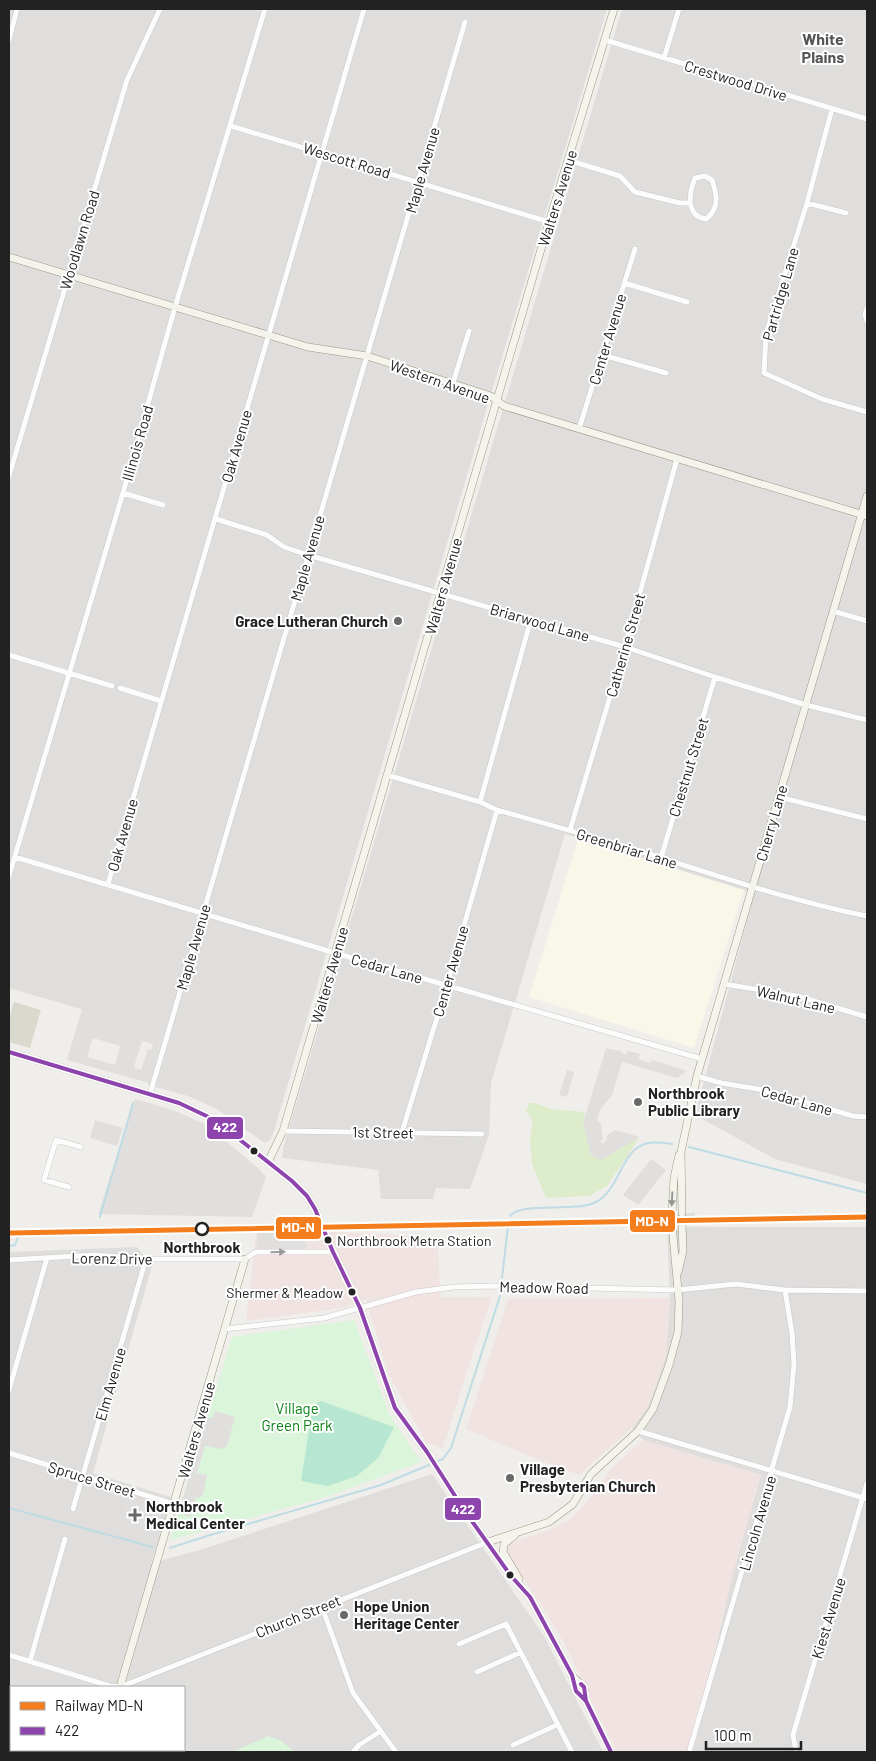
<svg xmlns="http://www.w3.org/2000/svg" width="876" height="1761" font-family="Barlow,sans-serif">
<rect width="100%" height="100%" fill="#f0eeeb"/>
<path fill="#dfdedc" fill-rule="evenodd" d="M9 9H607L488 404 274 1131 270 1140 265 1143 217 1109 188 1096 148 1085 163 1033 9 988Z
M622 9H867V1184L775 1159 695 1115 754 895 744 890 565 834 491 1083 489 1135 470 1189 436 1188 433 1199H381L378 1170 282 1158 283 1148Z
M667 1227H867V1752H689L688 1746 713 1659 732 1576 761 1475 643 1440 632 1428 648 1406 666 1356 670 1298Z
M137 1247 152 1266 93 1473 171 1497 160 1537 151 1563 200 1550 432 1474 544 1636 603 1752H9V1252ZM11 1687H184V1750H11Z"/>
<path fill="#f1e3e1" d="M339 1232 438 1237 440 1297H492L473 1352 443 1449 426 1442 389 1375 366 1300 341 1308 246 1321 256 1234Z
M670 1298 666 1356 648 1406 632 1428 579 1475 531 1457 466 1429 508 1299Z
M643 1440 761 1475 732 1576 713 1659 688 1746 689 1752H617L563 1641 541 1605 505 1550 509 1544 544 1532 570 1520 596 1492 610 1469Z"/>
<path fill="#f8f7e8" d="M578 839 744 890 694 1048 529 997Z"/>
<path fill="#d9d9cd" d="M14 1002 41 1010 30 1048 9 1042V1019Z"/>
<path fill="#ddeccb" d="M529 1103H535L552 1109 585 1112 583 1123 602 1159 640 1137 607 1186 589 1196 546 1198 532 1163 530 1140 532 1123 531 1117 526 1112Z"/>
<path fill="#daf5da" d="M354 1320 390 1416 421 1462 323 1498 170 1540 232 1337Z
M268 1736 280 1740 295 1752H233Z"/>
<path fill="#b7e6d2" d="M321 1401 394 1427 378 1458 357 1476 328 1486 301 1481 313 1405Z"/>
<path fill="#e0dfde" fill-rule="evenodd" d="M82 1009 163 1033 149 1083 67 1060ZM93 1038 120 1046 115 1065 87 1057ZM142 1041 153 1044 151 1050 148 1049 141 1070 134 1067Z
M606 1048 620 1051 625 1055 628 1051 640 1054 638 1059 650 1063 652 1060 687 1071 677 1078 622 1062 612 1095 600 1110 597 1120 601 1124 603 1140 599 1141 603 1144 606 1141 607 1135 615 1130 640 1137 601 1160 591 1155 583 1123Z
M567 1070 574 1072 567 1097 559 1095Z
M135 1099 173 1110 205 1124 258 1168 266 1177 252 1217 98 1214Z
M95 1120 123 1128 117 1146 90 1138Z
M651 1159 666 1170 638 1205 623 1195Z
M298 1232 304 1236 307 1247 304 1251H258L256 1243 258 1233Z
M215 1411 235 1417 227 1446 221 1449 205 1446 197 1473 207 1475 203 1494 199 1498 196 1497 190 1517 184 1515 185 1511 182 1501 207 1418H213Z
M125 1497 162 1508 153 1539 116 1529Z"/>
<path fill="#dedddd" d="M695 1213V1222L659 1223 658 1214Z"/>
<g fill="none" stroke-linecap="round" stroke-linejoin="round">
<path stroke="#bfdbe3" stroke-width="2" d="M689 1147 867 1193
M510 1216C522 1201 575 1213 596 1202 621 1189 620 1149 648 1143 656 1142 665 1143 672 1144
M100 1217 133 1103
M9 1246 15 1245 18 1237
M502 1278 508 1226
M9 1508 153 1547
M170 1548 207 1536 381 1485 443 1459 451 1448 500 1296"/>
<defs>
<path id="street" d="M9 40 17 9
M605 40 867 119
M664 58 679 9
M832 109 807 203 766 334 764 373 822 399 867 412
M231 126 549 222
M568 160 620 176 635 192 680 203H690C693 213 695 217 706 219 720 208 717 195 712 180L705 176 695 178 691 190 690 203
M807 203 846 213
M624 283 687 302
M867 308 865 314 867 321
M603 355 666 373
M453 383 469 331
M579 429 635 249
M9 476 127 80 160 9
M123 493 163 505
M216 519 267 535 284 547 308 555 625 647 715 677 806 705 867 720
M833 611 867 621
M9 655 112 686
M120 688 161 701
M387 775 480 802 497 810C552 825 607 841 662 858 730 880 797 902 867 916
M779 797 867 819
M480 802 531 619
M570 830 625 647 677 459
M15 857 335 953 702 1059
M661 858 715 677
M9 876 123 493 175 307 265 9
M108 884 364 9
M724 984 797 996 867 1017
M697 1076 721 1083 764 1090 853 1116 867 1117
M150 1094 465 22
M283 1131 482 1134
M402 1132 447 985 497 810
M69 1187 44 1180 56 1140 81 1147
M9 1260 94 1255 146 1259H245L256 1252H333
M225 1329 324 1318 416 1292 454 1287 492 1286 677 1290 736 1284 785 1290 867 1291
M9 1390 47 1258
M638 1431 867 1499
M9 1453 174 1504
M73 1509 146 1259
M322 1607 353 1693 396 1752
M459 1644 506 1624 572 1752
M9 1655 110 1686 120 1687 488 1542
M30 1661 65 1539
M477 1672 519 1653
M513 1745 557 1725
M353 1752 359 1745 381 1731
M690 1752V1749L790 1407 794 1364 792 1333 785 1290
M796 1752 793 1735 867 1483"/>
<path id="secondary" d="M9 257 268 335 308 347 367 356 491 396 504 406 867 516
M9 1052 179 1103 215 1120 292 1181 307 1196 315 1209 333 1252 360 1308 395 1408 427 1452 464 1510 511 1576 530 1597 572 1675 576 1691 586 1701
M268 1162 283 1131 549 222 614 9
M672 1213 674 1178 679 1155
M682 1213 681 1152 697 1076 867 496
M678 1272 683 1251 682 1224
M515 1535 504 1544 503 1552 519 1579
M488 1542 549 1522 573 1504 591 1474 638 1431 653 1409 669 1365 678 1332 679 1301 672 1225
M572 1676 584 1687 586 1701 611 1752
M120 1687 245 1259
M101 1752 102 1750"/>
</defs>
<use href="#street" stroke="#c9c8c7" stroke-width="6"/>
<use href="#secondary" stroke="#999a82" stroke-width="8"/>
<use href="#street" stroke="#fdfcfc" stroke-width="5"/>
<use href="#secondary" stroke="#f4f4ed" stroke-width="7"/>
<defs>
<path id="bus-1" d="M9 1052 179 1103 215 1120 292 1181 307 1196 315 1209 333 1252 360 1308 395 1408 427 1452 464 1510 511 1576 530 1597 572 1675 576 1691 586 1701
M581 1684 584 1687 586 1701 611 1752"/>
</defs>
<use href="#bus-1" stroke="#fff" stroke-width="8"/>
<use href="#bus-1" stroke="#8e44ad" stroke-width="4"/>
<defs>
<path id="rail-1" d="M9 1233 867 1217"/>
</defs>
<use href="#rail-1" stroke="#fff" stroke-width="9"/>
<use href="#rail-1" stroke="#f47d1d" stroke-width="5"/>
</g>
<defs><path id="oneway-solid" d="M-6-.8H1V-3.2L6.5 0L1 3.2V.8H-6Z" transform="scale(1.25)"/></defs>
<use fill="#969692" href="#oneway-solid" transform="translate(672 1199) rotate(93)"/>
<use fill="#9a9a9a" href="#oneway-solid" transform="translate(278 1252) rotate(-1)"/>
<g fill="#6a6968" stroke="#fff" stroke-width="2">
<circle cx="398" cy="621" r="5"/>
<circle cx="638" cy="1102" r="5"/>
<circle cx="510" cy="1478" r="5"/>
<path d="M132.5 1507.5h5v5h5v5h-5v5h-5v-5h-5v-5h5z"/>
<circle cx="344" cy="1615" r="5"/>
</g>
<g fill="#222" stroke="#fff" stroke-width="2">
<circle cx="254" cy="1151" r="4.5"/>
<circle cx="328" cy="1240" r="4.5"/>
<circle cx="352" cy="1292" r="4.5"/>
<circle cx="510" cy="1575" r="4.5"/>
</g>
<circle fill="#fff" stroke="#222" stroke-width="2.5" cx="202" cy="1229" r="6"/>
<g text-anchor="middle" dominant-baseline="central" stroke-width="4" stroke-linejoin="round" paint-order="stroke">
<g font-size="14" fill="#222" stroke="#fff" text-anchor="start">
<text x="337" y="1240">Northbrook Metra Station</text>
<text x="343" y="1292" text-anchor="end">Shermer &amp; Meadow</text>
</g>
<g font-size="15" fill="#222" stroke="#fff">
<text transform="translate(736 80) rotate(17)">Crestwood Drive</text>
<text transform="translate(347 160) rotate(17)">Wescott Road</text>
<text transform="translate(422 170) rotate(-74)">Maple Avenue</text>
<text transform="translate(557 198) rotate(-73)">Walters Avenue</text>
<text transform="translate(79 240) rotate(-73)">Woodlawn Road</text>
<text transform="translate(780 294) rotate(-74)">Partridge Lane</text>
<text transform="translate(607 339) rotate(-73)">Center Avenue</text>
<text transform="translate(440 381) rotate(19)">Western Avenue</text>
<text transform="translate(137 443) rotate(-74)">Illinois Road</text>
<text transform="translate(236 446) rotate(-74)">Oak Avenue</text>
<text transform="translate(307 558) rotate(-74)">Maple Avenue</text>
<text transform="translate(443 586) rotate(-74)">Walters Avenue</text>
<text transform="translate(540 622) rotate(16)">Briarwood Lane</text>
<text transform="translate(625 645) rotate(-74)">Catherine Street</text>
<text transform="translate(688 767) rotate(-73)">Chestnut Street</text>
<text transform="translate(771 823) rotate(-74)">Cherry Lane</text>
<text transform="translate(122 835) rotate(-74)">Oak Avenue</text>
<text transform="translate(627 848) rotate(17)">Greenbriar Lane</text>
<text transform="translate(193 947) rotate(-74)">Maple Avenue</text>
<text transform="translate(387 968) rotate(16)">Cedar Lane</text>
<text transform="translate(450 971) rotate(-74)">Center Avenue</text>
<text transform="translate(329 975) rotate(-74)">Walters Avenue</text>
<text transform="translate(796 999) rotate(13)">Walnut Lane</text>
<text transform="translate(797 1100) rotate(16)">Cedar Lane</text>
<text transform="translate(383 1132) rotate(1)">1st Street</text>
<text transform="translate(112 1258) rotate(1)">Lorenz Drive</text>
<text transform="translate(544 1287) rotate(1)">Meadow Road</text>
<text transform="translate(110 1384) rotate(-74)">Elm Avenue</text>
<text transform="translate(196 1430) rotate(-74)">Walters Avenue</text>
<text transform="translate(92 1479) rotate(17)">Spruce Street</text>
<text transform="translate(757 1523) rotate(-74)">Lincoln Avenue</text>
<text transform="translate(298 1616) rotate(-22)">Church Street</text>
<text transform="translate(828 1618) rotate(-73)">Kiest Avenue</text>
</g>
<g font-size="15" font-weight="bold" fill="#222" stroke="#fff" text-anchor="start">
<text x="388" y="621" text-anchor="end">Grace Lutheran Church</text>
<text x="648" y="1093">Northbrook<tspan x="648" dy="17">Public Library</tspan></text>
<text x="520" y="1469">Village<tspan x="520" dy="17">Presbyterian Church</tspan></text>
<text x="146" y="1506">Northbrook<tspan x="146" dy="17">Medical Center</tspan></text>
<text x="354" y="1606">Hope Union<tspan x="354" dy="17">Heritage Center</tspan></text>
</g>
<g font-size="15" font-weight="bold" fill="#222" stroke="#fff">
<text x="202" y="1247">Northbrook</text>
</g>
<g font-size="15" fill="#0c8416" stroke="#fff">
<text x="297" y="1408">Village<tspan x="297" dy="17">Green Park</tspan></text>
</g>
<g font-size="16" font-weight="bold" fill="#555" stroke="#fff">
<text x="823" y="38">White<tspan x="823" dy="18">Plains</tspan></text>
</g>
</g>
<g stroke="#fff" stroke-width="2">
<rect x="206" y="1116" width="38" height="24" rx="5" fill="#8e44ad"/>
<rect x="629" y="1209" width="47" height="24" rx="5" fill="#f47d1d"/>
<rect x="275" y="1216" width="47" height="24" rx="5" fill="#f47d1d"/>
<rect x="444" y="1497" width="38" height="24" rx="5" fill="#8e44ad"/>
</g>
<g font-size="14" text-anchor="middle" font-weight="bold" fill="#fff">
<text x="225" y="1132">422</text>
<text x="652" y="1226">MD-N</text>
<text x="298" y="1232">MD-N</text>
<text x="463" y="1514">422</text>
</g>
<rect width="876" height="1761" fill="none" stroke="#222222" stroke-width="20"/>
<rect x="10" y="1686" width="175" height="65" fill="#ffffff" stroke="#a7a7a7"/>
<rect x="20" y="1702" width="25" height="8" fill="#f47d1d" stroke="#a7a7a7"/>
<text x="55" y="1711" font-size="15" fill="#222222">Railway MD-N</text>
<rect x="20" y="1727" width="25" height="8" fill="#8e44ad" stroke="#a7a7a7"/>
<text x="55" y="1736" font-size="15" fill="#222222">422</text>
<path d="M706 1741v8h95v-8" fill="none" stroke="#222222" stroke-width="2.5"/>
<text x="714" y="1741" font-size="15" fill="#222222" stroke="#ffffff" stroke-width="4" paint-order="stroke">100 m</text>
</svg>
